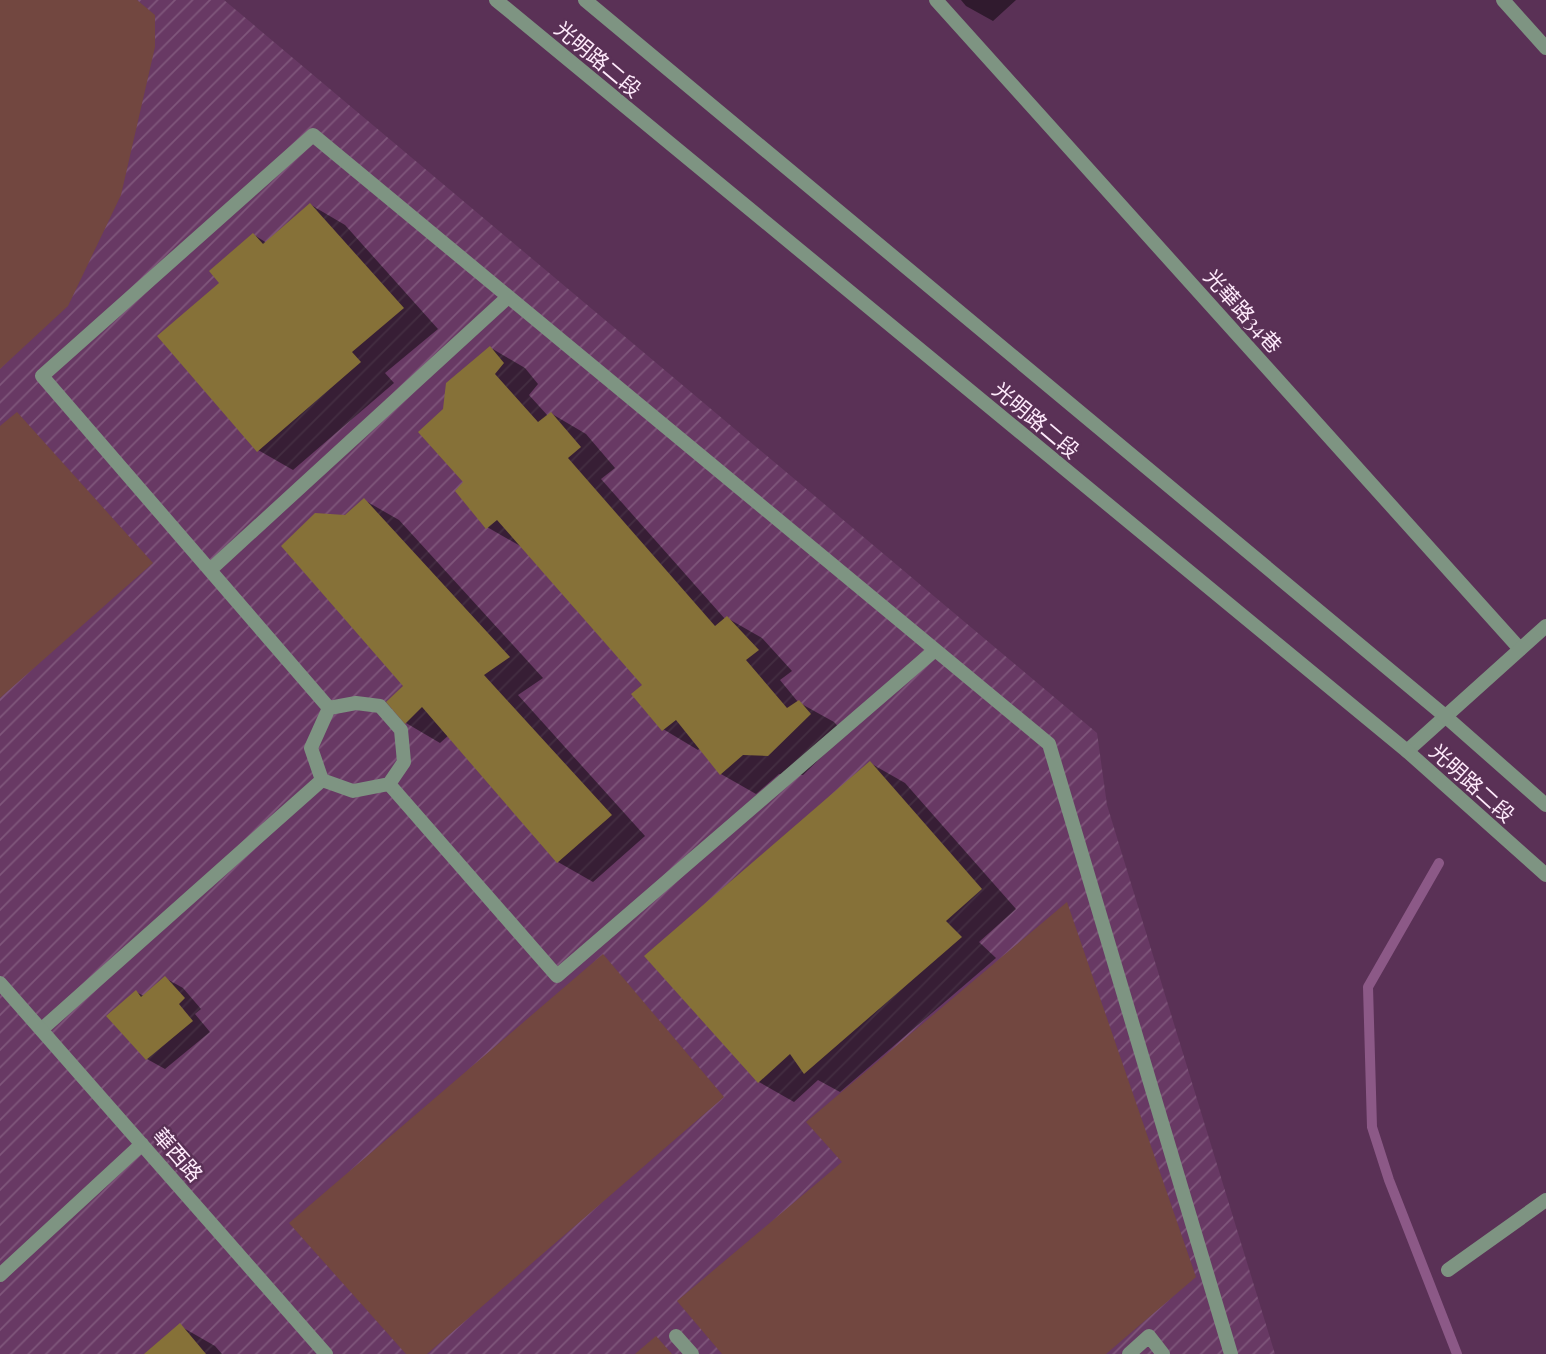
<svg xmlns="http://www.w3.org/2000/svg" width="1546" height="1354" font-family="'Playfair Display','Noto Sans TC',serif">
<defs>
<pattern id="industrial-furrows" width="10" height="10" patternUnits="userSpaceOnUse" patternTransform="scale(1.75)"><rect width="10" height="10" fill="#683964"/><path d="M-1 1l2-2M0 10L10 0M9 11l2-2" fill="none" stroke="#7f567b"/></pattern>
</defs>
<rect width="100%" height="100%" fill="#5a3156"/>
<path fill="url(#industrial-furrows)" d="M0 0H224L1097 733 1107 805 1275 1354H0Z"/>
<path fill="#724740" d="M0 0H137L155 15V47L121 195 68 306 0 369Z
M17 412 153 563 0 698V426Z
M1067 902 1196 1277 1106 1354H722L677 1301 842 1162 806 1122Z
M603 954 724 1097 427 1354H406L289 1223Z
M656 1336 672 1354H635Z"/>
<path fill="#0007" d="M961 0H1016L993 21 966 6Z
M311 205 345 225 438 329 385 373 394 383 293 470 258 450 221 284 254 235 267 243Z
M491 348 525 368 538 384 529 395 548 416 552 414 586 434 615 468 601 479 725 619 727 618 762 638 792 671 780 680 798 702 834 722 845 734 803 775 779 774 756 794 721 774 700 748 698 750 663 729 644 686 522 547 487 527 466 482 445 410Z
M364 500 399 520 543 678 518 695 645 836 593 882 558 862 449 735 440 743 406 723V686L345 516Z
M870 763 905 783 1016 909 979 942 996 958 840 1092 818 1080 794 1102 759 1082 646 956Z
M165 978 183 988 201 1009 195 1014 210 1032 165 1069 147 1059 136 992 144 996Z
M180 1326 215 1346 222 1354H147Z"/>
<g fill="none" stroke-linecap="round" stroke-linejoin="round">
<path stroke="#8c5987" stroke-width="10" d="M1439 863 1368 987 1372 1127 1389 1180 1457 1354"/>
</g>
<path fill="#867138" d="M310 203 404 308 352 352 361 362 257 452 157 336 219 283 209 271 253 233 263 244Z
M490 346 504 363 495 374 538 422 551 412 581 447 568 458 715 626 727 616 759 650 746 660 787 708 799 700 811 714 768 756 743 755 720 775 676 720 662 731 631 694 642 685 497 520 486 529 455 491 463 482 418 432 443 409 446 383Z
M364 498 510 657 484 675 612 815 557 863 422 707 405 724 386 702 403 686 281 546 315 513 345 515Z
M870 761 982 889 946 921 962 937 804 1074 790 1054 758 1083 644 956Z
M165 976 185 998 179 1004 193 1021 146 1060 106 1016 136 990 141 997Z
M180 1323 206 1354H144Z"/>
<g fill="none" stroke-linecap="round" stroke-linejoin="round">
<path stroke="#7e9482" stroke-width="14" d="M936 0 1520 649
M1503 0 1546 48
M210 570 508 297
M329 708 356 703 380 706 401 730 404 762 389 784
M322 780 311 748 329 708 42 376 313 135 1049 744 1231 1354
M42 1029 322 780 353 791 389 784 557 976 935 650
M1448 1270 1546 1200
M676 1336 692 1354
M1129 1354 1149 1336 1163 1354"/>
<path stroke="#7e9482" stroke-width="14" d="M1407 751 1546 626
M0 983 326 1354
M0 1275 142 1144"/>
<path stroke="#7e9482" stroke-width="14" d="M496 0 1407 751 1546 875
M585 0 1445 716 1546 805"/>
</g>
<g text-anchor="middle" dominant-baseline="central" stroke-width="5" stroke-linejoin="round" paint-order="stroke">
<g font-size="21" fill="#feeafb" stroke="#5a3156">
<text transform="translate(599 58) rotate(40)">光明路二段</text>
<text transform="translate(1244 310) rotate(48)">光華路34巷</text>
<text transform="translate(1037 419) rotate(40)">光明路二段</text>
<text transform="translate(1473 782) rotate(42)">光明路二段</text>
<text transform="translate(179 1154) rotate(49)">華西路</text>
</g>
</g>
</svg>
